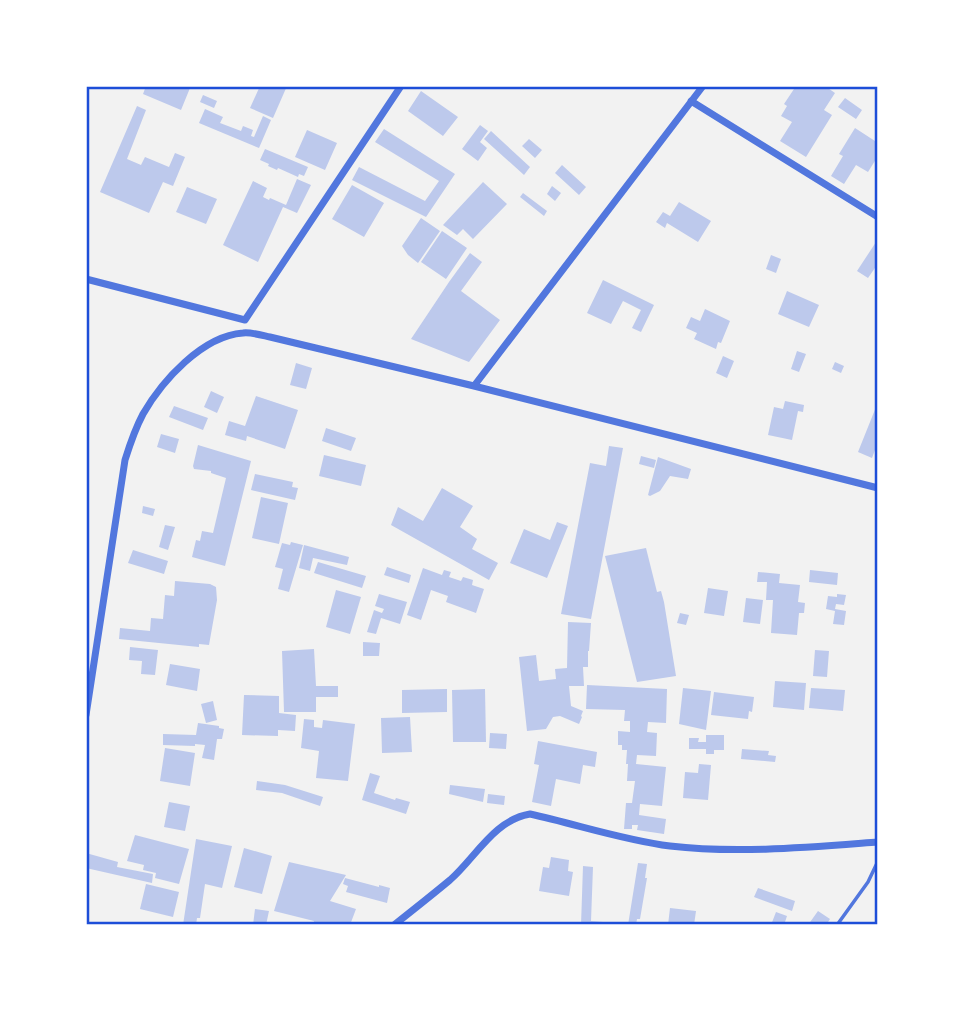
<svg xmlns="http://www.w3.org/2000/svg" width="964" height="1011" font-family="'Space Grotesk',sans-serif">
<rect width="100%" height="100%" fill="#f2f2f2"/>
<path fill="#bdc9ec" d="M146 86H183L190 88 181 110 143 94Z
M260 86H287L273 118 250 108Z
M796 86H809L813 88 815 86H825L835 93 824 110 832 115 806 157 780 141 792 122 781 116 787 106 784 104Z
M421 91 458 117 443 136 408 111Z
M203 95 217 101 214 108 200 102Z
M845 98 862 110 856 119 838 107Z
M137 106 146 110 127 159 141 165 145 157 169 167 175 153 185 157 173 186 163 182 149 213 100 192Z
M205 109 223 117 220 123 241 131 243 126 253 130 251 136 254 137 263 116 271 120 259 148 199 123Z
M480 125 488 131 480 142 487 148 478 161 462 149Z
M855 128 875 141 878 136V156L868 172 856 165 844 184 831 176 843 156 839 154Z
M384 129 455 174 426 217 352 180 359 167 425 201 439 181 375 142Z
M307 130 337 143 325 170 295 157Z
M491 131 530 167 524 175 484 139Z
M529 139 542 150 535 158 522 146Z
M265 149 308 167 304 176 299 174 298 177 278 168 277 170 268 166 269 164 260 160Z
M562 165 586 187 579 195 555 173Z
M297 179 311 185 297 213 283 207 258 262 223 245 253 181 267 188 263 197 269 200 270 198 286 205Z
M483 182 507 204 473 239 463 229 457 235 443 225Z
M352 185 384 203 364 237 332 219Z
M552 186 561 193 555 201 547 194Z
M187 187 217 199 206 224 176 212Z
M523 193 547 211 544 216 520 197Z
M679 202 711 221 698 242 667 223 665 228 656 222 663 212 670 216Z
M421 218 440 231 418 263 408 255 402 246Z
M442 231 467 248 446 279 421 262Z
M878 239V266L877 265 868 278 857 271Z
M470 253 482 262 461 291 500 320 469 362 411 339 449 282Z
M771 255 781 259 776 273 766 269Z
M603 280 654 305 641 332 632 328 641 310 623 301 611 324 587 313Z
M787 291 819 305 809 327 778 314Z
M705 309 730 321 721 343 718 342 716 349 694 339 697 333 686 328 691 317 700 321Z
M797 351 806 354 799 372 791 369Z
M723 356 734 361 727 378 716 373Z
M835 362 844 366 841 373 832 369Z
M296 363 312 368 306 389 290 385Z
M211 391 224 397 217 413 204 407Z
M256 396 298 410 285 449 247 436 246 441 225 435 229 421 245 426Z
M785 401 804 405 803 412 798 411 792 440 768 435 774 407 783 409Z
M878 402V436L876 441 878 442 872 458 858 452Z
M174 406 208 418 203 430 169 417Z
M326 428 356 438 351 451 322 441Z
M161 434 179 439 175 453 157 447Z
M198 445 251 461 225 566 192 557 196 540 200 541 202 531 213 533 226 478 211 473V471L194 469 193 466Z
M609 446 623 448 591 619 561 614 590 463 606 466Z
M324 455 366 465 361 486 319 476Z
M641 456 656 460 654 468 639 464Z
M658 457 691 469 688 479 670 476 660 491 650 496 648 495Z
M255 474 293 482 292 487 298 488 295 500 251 490Z
M442 488 473 506 460 527 477 539 472 549 498 563 489 580 391 525 398 507 423 521Z
M261 497 288 503 279 544 252 538Z
M143 506 155 509 153 516 142 513Z
M557 522 568 526 547 578 510 563 524 529 550 540Z
M165 525 175 527 168 550 159 547Z
M291 542 303 545 289 592 278 589 283 569 275 567 282 543 290 545Z
M304 545 349 557 347 565 313 558 310 571 299 568Z
M646 548 657 592 661 591 664 602 676 676 637 682 605 556Z
M133 550 168 561 164 574 128 563Z
M318 562 366 576 362 588 314 573Z
M387 567 411 575 409 583 384 575Z
M423 568 442 575 444 570 451 572 449 577 461 581 463 577 473 580 472 585 484 589 476 613 446 602 448 596 431 590 421 620 407 615Z
M810 570 838 573 837 585 809 582Z
M758 572 780 574 779 583 800 585 798 602 805 603 804 613H799L797 635 771 633 773 600H766L767 582H757Z
M175 581 210 584 216 587 217 600 209 645 199 644V647L119 639 120 628 150 631 151 618 163 619 165 595 174 596Z
M708 588 728 591 724 616 704 613Z
M336 590 361 597 350 634 326 627Z
M379 594 407 602 400 624 381 618 376 634 367 632 374 610 382 613 384 609 375 606Z
M837 594 846 595 844 605 836 604 835 609 846 611 844 625 833 624 835 611 826 609 828 596 837 597Z
M746 598 763 600 760 624 743 622Z
M680 613 689 615 686 625 677 623Z
M568 622 591 623 589 651H588V667H583L584 686H569L571 706 583 711 581 716 582 717 579 724 560 716 553 717 546 729 527 731 519 657 536 655 539 681 556 679 555 669 567 668Z
M363 642 380 643 379 656H363Z
M130 647 158 650 155 675 141 674 142 661 129 660Z
M314 649 316 686H338V697H316V712H284L282 651Z
M815 650 829 651 827 677 813 676Z
M170 664 200 669 197 691 166 685Z
M775 681 806 683 804 710 773 707Z
M587 685 667 689 666 723 648 722 647 732 657 733 656 756 637 755 636 764 666 767 662 806 640 804 639 815 666 819 664 834 637 830 638 825H632V829H624L626 803H632L635 781H627L628 764H626L627 750H622V745H618V731L630 732V721H624L625 710 586 709Z
M683 688 711 691 706 730 679 724Z
M811 688 845 690 843 711 809 708Z
M447 689V712L402 713V690Z
M485 689 486 742H453L452 690Z
M714 692 754 697 752 712 749 711 748 719 711 715Z
M244 695 279 696V713L296 715 295 731 278 730V736L242 735Z
M213 701 217 720 206 723 201 704Z
M410 717 412 752 382 753 381 718Z
M304 719 314 720V727L322 728 323 720 355 724 348 781 316 778 319 751 301 748Z
M198 723 219 726V728L224 729 222 739H217L214 760 202 758 205 745 195 744V746L163 745V734L196 735Z
M490 733 507 734 506 749 489 748Z
M706 735H724V750H714V754H706V749H689V738H699L698 742H706Z
M538 741 597 752 595 767 583 765 580 784 556 779 551 806 532 802 539 765 534 764Z
M165 748 195 753 190 786 160 781Z
M742 749 769 751 768 755 776 756 775 762 741 759Z
M699 764 711 765 708 800 683 798 685 772 698 773Z
M370 773 380 776 374 793 395 800 396 798 410 802 406 814 362 800Z
M257 781 285 785 323 797 320 806 282 793 256 790Z
M450 785 485 789 483 802 449 794Z
M488 794 505 796 504 805 487 803Z
M169 802 190 806 185 831 164 827Z
M135 835 189 849 179 884 155 878 156 873 143 870 144 865 127 861Z
M196 839 232 846 222 888 205 884 200 918H197L196 925H183Z
M244 848 272 856 262 894 234 887Z
M86 853 118 862 117 867 153 874 152 883 86 868Z
M551 857 569 860 568 871 573 872 569 896 539 891 543 867 549 868Z
M289 862 346 875 330 901 356 909 350 925H313L314 921 274 911Z
M638 863 647 864 645 878H647L640 919H637L636 925H628Z
M583 866 593 867 591 921 615 923V925H581Z
M345 878 379 887V885L390 888 387 903 346 892 348 886 343 884Z
M146 884 179 892 173 917 140 909Z
M758 888 795 901 792 911 754 897Z
M670 908 696 911 694 925H668Z
M255 909 269 911 266 925H253Z
M818 911 830 919 826 925H808Z
M776 912 787 916 784 925H771Z"/>
<g fill="none" stroke-linecap="round" stroke-linejoin="round">
<path stroke="#5277de" stroke-width="3.5" d="M837 925 868 882 878 861"/>
<path stroke="#5277de" stroke-width="7" d="M691 101 878 217
M86 279 245 320 401 86
M474 386 703 86
M86 715 125 460C130 444 135 429 143 414 162 381 202 336 243 333 251 332 261 335 270 337L474 386 878 488
M394 925C413 910 432 895 450 880 476 857 494 820 530 814 576 824 623 840 670 846 737 854 812 847 878 842"/>
</g>
<rect width="964" height="1011" fill="none" stroke="#ffffff" stroke-width="175"/>
<rect x="88" y="88" width="788" height="835" fill="none" stroke="#1d4ed8" stroke-width="2.5"/>
</svg>
